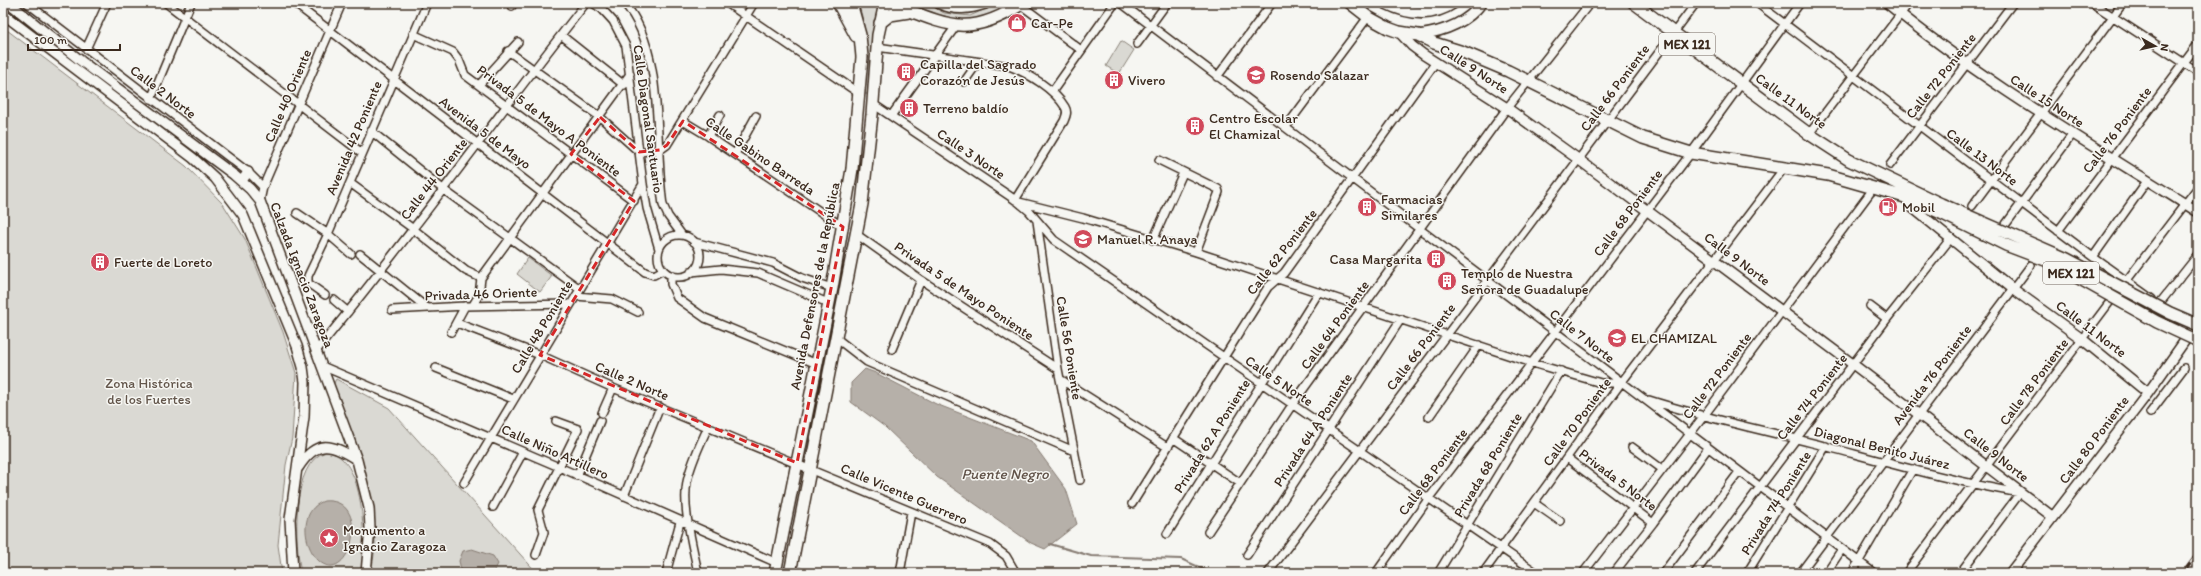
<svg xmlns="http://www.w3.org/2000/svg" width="2201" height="576" font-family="Itim,sans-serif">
<rect width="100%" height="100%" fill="#f6f6f2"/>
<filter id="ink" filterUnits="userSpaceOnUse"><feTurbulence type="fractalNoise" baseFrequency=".025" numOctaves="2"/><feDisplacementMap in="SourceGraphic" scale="8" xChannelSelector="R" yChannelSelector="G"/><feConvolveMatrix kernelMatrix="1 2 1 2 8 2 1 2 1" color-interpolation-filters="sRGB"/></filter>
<g filter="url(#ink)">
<path fill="#dad9d3" stroke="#8a8278" d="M858 3 879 4 875 19 868 94H864C865 60 870 37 858 3Z
M905 3H927L944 13 970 16 998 3H1009L986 18 963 22Z
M1395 3H1426L1430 6 1415 8Z
M3 27 186 166 223 204 245 239 283 332 296 373 292 438 286 465 278 545 282 573H3Z
M1121 41 1134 50 1119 74 1106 66Z
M528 258 552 276 540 292 517 274Z
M336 379 389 408 537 573H371C373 562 375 551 375 540 376 491 351 429 333 385Z
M326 452C366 454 366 544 361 573H301C295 544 290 462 326 452Z"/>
<path fill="#b6b0a9" stroke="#857a71" d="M865 369 876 373 936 404 1031 441 1066 489 1077 524 1045 549 1031 543 937 477 885 427 851 402V383Z
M324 501C366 497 356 563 332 566 309 568 291 513 324 501Z
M472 549 493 556 498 564 493 573H462L459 561 463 551Z"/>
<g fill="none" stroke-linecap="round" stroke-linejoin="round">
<path stroke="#857a71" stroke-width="2" d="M1050 544 1091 556 1181 559 1212 573"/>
<defs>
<path id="street" d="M27 3 248 172 263 187
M166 3 362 153
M294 3 645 272 654 275 663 270
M509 3 512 6
M593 3 602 9 613 21 626 46 643 184 647 208 659 249
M624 3C666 50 654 146 663 205L668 216 682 235
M727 3 860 94
M1121 3 1874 573
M1757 3 2093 257 2152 299
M2092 3 2198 72
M1021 5 1081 50
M413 34 453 52 459 60 465 75 634 201
M561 35 624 85
M1137 44 1167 3
M877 47 1009 66C1028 73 1054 89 1065 107 1068 112 1066 116 1064 121L1015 200
M86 49 107 3
M508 51 600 117 639 152 660 150 667 145 754 3
M1217 77 1272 3
M964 82 974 68 975 61
M479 85 518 42
M1052 92 1115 3
M151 99 191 3
M873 104 1017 201 1029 211 1054 240 1537 573
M891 116 956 26
M683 121 708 136 843 227
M1286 127 1368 17
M371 131 444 190 580 289
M1809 134 1909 3
M708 136 720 115
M735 154 756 116
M1159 160 1218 189 1219 192 1196 252
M1890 165 2013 3
M350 183 412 228 466 271 481 278
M260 201 263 187 342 3
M1019 202 1083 218 1196 252 1532 363 1601 383H1621
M1972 206 2123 3
M297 213 328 234 351 254
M1037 221 1058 369 1080 480
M2006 224 2072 135
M2058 231 2198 44
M856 234 921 280 1058 369
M658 256a21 21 0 1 1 42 0a21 21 0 1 1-42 0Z
M1153 240 1183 173
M694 242 773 263 802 278 832 288
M360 254 427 308
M2093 257 2147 181
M691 272 721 269 758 273 828 303
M671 275V284L677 298 705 318 817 364
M481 278 630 74
M2124 284 2198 187
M325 295 308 283V276L328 234 427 3
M576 296 612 299 638 312
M334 300 348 312
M2159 304 2198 255
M473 305 479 295 481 278
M1870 306 1887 319
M392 310 465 306 571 304
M457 323 540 355 613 388 990 544 1006 556 1016 573
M451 332 465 306
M836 338 867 362 1074 451
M892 349 921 280
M316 351C410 238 495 118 586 3
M322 366 559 467 777 563
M436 368 513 399
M1060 379 1167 447
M1649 400C1708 419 1768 431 1828 447 1892 464 1955 482 2020 493L1960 573
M602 413 613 388
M2150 413 2184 368
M1429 417 1479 345
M1173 438 1240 483
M1632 447 1662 469
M1567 458 1653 523
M577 476 600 421
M464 483 643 184
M624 496 660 407
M1534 503 1560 521
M1132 504 1268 287 1284 273 1436 62
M493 507 523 452
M1208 532 1292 405 1507 108 1590 3
M1167 534 1319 292
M536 555 544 532 538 510 578 429 556 421
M1247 555 1401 319
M790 569 801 573
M666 573 680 522
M698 573C693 547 682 508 687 482 691 462 700 445 708 427
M900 573 911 512
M1268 573 1696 3
M1376 573 1429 498 1691 153 1800 3
M1438 573 1561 371
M1483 573 1621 383 1781 172
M1583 573 1703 417 1870 193
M1614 573 1653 523 1708 448
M1663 573 1739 472
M1695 573 1887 319 1951 238
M1747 573 1826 446
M1800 573 2031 265
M1826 573 1842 549
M1852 573 1913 469
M1906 573 2115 295"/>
<path id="secondary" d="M9 3 81 61 234 175 250 189 260 201 357 460 369 508 370 528 366 573
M1887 3C1984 83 2092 145 2198 212
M3 14 193 158 215 178 243 215 297 346 303 367 305 382 304 417 290 519 293 573
M1399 32 1412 46 1424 55 1507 108 1578 159 1854 365 2053 517
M1418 35C1443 32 1466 24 1482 3
M242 181 248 172
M1905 197 1913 208 2013 289 2082 339 2148 393
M298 468C316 439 332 443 357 460
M2010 573 2148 393 2198 322"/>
<path id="primary" d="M838 3 856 36
M890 3C945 24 968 40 1023 3
M940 3C956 10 969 8 985 3
M1350 3 1368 17 1388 28 1399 32 1418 35 1434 43 1463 52 1508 71 1643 138 1691 153 1828 175 1905 197 1941 213
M1386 3C1408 14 1432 17 1453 3
M1634 3 1809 134 1849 160 1941 204
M880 23 890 15 909 12
M775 573 832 288 852 169 862 57 860 35 851 3
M790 573 862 204 872 115 878 35 885 3"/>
</defs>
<use href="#street" stroke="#3b2a1e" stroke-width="10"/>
<use href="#secondary" stroke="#3b2a1e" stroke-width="12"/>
<use href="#primary" stroke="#3b2a1e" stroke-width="14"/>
<use href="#street" stroke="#f6f6f2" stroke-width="7"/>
<use href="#secondary" stroke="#f6f6f2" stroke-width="9"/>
<use href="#primary" stroke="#f6f6f2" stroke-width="11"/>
<defs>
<path id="rail" d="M2183 573 2198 553"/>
</defs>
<use href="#rail" stroke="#3b2a1e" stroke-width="3.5"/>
<use href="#rail" stroke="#f6f6f2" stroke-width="2" stroke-dasharray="6" stroke-linecap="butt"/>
<defs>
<path id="primary-bridge" d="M1941 204 2067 259 2170 313 2198 325
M1941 213 2006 245 2048 261 2157 322 2198 341"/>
</defs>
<use href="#primary-bridge" stroke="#3b2a1e" stroke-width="14" stroke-linecap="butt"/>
<use href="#primary-bridge" stroke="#f6f6f2" stroke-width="11"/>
</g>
</g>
<path fill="none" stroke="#d62828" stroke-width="3" stroke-dasharray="8 5" stroke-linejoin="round" d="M600 117 639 152 660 150 667 145 683 121 843 227 797 463 540 355 634 201 571 154Z"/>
<defs>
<symbol id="shop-disc" viewBox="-11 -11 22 22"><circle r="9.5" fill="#d1495b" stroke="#f6f6f2"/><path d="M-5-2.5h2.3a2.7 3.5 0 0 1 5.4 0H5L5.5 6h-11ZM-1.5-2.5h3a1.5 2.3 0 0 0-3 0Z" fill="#fff"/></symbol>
<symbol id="building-disc" viewBox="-11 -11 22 22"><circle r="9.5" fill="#d1495b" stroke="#f6f6f2"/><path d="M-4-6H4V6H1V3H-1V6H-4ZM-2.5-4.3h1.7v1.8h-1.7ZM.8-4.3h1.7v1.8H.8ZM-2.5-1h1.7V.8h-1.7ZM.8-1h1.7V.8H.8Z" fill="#fff"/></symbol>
<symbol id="school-disc" viewBox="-11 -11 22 22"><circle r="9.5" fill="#d1495b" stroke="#f6f6f2"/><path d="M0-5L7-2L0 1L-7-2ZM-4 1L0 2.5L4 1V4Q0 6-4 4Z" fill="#fff"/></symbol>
<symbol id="fuel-disc" viewBox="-11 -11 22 22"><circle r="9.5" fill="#d1495b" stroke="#f6f6f2"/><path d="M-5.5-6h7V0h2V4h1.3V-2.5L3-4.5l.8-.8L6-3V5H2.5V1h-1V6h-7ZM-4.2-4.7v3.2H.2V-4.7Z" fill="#fff"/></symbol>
<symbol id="sight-disc" viewBox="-11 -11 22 22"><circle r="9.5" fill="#d1495b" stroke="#f6f6f2"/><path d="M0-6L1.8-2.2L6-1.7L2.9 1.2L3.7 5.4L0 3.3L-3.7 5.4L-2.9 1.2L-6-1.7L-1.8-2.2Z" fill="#fff"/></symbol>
</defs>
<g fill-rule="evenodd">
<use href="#shop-disc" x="1006" y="12" width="22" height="22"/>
<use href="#building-disc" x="895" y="61" width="22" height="22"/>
<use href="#school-disc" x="1245" y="64" width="22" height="22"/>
<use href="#building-disc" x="1103" y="69" width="22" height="22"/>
<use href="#building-disc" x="898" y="97" width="22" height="22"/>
<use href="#building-disc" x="1184" y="115" width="22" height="22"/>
<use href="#building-disc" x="1356" y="196" width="22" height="22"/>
<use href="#fuel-disc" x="1877" y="196" width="22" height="22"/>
<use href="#school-disc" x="1072" y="228" width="22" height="22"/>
<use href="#building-disc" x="1425" y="248" width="22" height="22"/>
<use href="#building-disc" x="89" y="251" width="22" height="22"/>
<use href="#building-disc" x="1436" y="270" width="22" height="22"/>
<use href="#school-disc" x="1606" y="327" width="22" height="22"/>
<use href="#sight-disc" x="318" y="527" width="22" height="22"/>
</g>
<g text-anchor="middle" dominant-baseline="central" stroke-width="3" stroke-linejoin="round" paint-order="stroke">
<g fill="#f6f6f2" stroke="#73675e" stroke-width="1">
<rect x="1659" y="33" width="56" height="22" rx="3"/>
<rect x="2043" y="262" width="56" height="22" rx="3"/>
</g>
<g font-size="13" font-weight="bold" fill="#3b2a1e">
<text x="1687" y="44">MEX 121</text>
<text x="2071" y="273">MEX 121</text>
</g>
<g font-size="14" fill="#3b2a1e" stroke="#f6f6f2" text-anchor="start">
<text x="1031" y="23">Car-Pe</text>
<text x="920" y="64">Capilla del Sagrado<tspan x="920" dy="16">Corazón de Jesús</tspan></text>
<text x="1270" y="75">Rosendo Salazar</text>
<text x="1128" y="80">Vivero</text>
<text x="923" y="108">Terreno baldío</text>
<text x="1209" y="118">Centro Escolar<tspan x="1209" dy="16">El Chamizal</tspan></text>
<text x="1381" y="199">Farmacias<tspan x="1381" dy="16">Similares</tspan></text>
<text x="1902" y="207">Mobil</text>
<text x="1097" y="239">Manuel R. Anaya</text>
<text x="1422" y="259" text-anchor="end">Casa Margarita</text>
<text x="114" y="262">Fuerte de Loreto</text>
<text x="1461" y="273">Templo de Nuestra<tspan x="1461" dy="16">Señora de Guadalupe</tspan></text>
<text x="1631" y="338">EL CHAMIZAL</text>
<text x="343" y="530">Monumento a<tspan x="343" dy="16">Ignacio Zaragoza</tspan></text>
</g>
<g font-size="14" fill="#3b2a1e" stroke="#f6f6f2">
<text transform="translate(1474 69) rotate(33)">Calle 9 Norte</text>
<text transform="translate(1941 76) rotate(-52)">Calle 72 Poniente</text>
<text transform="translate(1615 88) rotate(-53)">Calle 66 Poniente</text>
<text transform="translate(163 92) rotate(37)">Calle 2 Norte</text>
<text transform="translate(288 96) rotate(-67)">Calle 40 Oriente</text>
<text transform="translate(1791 101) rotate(36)">Calle 11 Norte</text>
<text transform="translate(2047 101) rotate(33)">Calle 15 Norte</text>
<text transform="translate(648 119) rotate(82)">Calle Diagonal Santuario</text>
<text transform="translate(549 121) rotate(37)">Privada 5 de Mayo A Poniente</text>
<text transform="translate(2117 130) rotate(-53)">Calle 76 Poniente</text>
<text transform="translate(485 133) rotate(37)">Avenida 5 de Mayo</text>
<text transform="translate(354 138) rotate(-67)">Avenida 42 Poniente</text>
<text transform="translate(971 154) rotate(34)">Calle 3 Norte</text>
<text transform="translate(760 156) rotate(34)">Calle Gabino Barreda</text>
<text transform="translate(1982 157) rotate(37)">Calle 13 Norte</text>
<text transform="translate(434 179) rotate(-52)">Calle 44 Oriente</text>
<text transform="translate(1628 213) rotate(-53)">Calle 68 Poniente</text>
<text transform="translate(1282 252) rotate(-52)">Calle 62 Poniente</text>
<text transform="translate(1737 259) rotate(37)">Calle 9 Norte</text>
<text transform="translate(302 275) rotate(69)">Calzada Ignacio Zaragoza</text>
<text transform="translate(815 286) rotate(-79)">Avenida Defensores de la República</text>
<text transform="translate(964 291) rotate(34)">Privada 5 de Mayo Poniente</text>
<text transform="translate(481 294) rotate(-2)">Privada 46 Oriente</text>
<text transform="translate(1335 325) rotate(-54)">Calle 64 Poniente</text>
<text transform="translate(542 327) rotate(-59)">Calle 48 Poniente</text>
<text transform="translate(2091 329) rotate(37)">Calle 11 Norte</text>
<text transform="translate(1582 336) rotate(38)">Calle 7 Norte</text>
<text transform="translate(1421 347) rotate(-53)">Calle 66 Poniente</text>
<text transform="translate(1069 348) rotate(81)">Calle 56 Poniente</text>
<text transform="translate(1932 375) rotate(-53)">Avenida 76 Poniente</text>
<text transform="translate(1717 376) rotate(-53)">Calle 72 Poniente</text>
<text transform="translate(632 381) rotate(23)">Calle 2 Norte</text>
<text transform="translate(1279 381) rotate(34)">Calle 5 Norte</text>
<text transform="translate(2034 382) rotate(-53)">Calle 78 Poniente</text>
<text transform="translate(1812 397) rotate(-52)">Calle 74 Poniente</text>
<text transform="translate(1577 422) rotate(-54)">Calle 70 Poniente</text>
<text transform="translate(1313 430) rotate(-57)">Privada 64 A Poniente</text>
<text transform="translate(1212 436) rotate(-58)">Privada 62 A Poniente</text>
<text transform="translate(2094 440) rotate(-53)">Calle 80 Poniente</text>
<text transform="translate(1882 448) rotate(14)">Diagonal Benito Juárez</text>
<text transform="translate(555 452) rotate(24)">Calle Niño Artillero</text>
<text transform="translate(1996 455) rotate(38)">Calle 9 Norte</text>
<text transform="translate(1488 465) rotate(-59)">Privada 68 Poniente</text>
<text transform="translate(1433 472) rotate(-53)">Calle 68 Poniente</text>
<text transform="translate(1618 480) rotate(37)">Privada 5 Norte</text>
<text transform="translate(904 494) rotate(23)">Calle Vicente Guerrero</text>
<text transform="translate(1776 503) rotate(-58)">Privada 74 Poniente</text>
</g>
<g font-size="14" fill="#63564b" stroke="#f6f6f2">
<text x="149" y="383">Zona Histórica<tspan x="149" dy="16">de los Fuertes</tspan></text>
</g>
<g font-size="15" font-style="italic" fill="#605248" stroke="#f6f6f2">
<text x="1005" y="474">Puente Negro</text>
</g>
</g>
<rect width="2201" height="576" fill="none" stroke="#f6f6f2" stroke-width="16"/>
<rect x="8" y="8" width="2185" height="560" fill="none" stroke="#3b2a1e" stroke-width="1.5" filter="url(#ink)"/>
<g transform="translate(2155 46) rotate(98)" stroke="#f6f6f2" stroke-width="3" paint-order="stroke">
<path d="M0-3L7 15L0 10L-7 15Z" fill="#3b2a1e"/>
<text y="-6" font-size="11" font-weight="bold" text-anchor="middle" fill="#3b2a1e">N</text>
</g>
<path d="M28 44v6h92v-6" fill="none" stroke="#3b2a1e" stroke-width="2"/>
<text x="34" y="44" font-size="12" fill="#3b2a1e" stroke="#f6f6f2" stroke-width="3" paint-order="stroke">100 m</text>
</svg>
